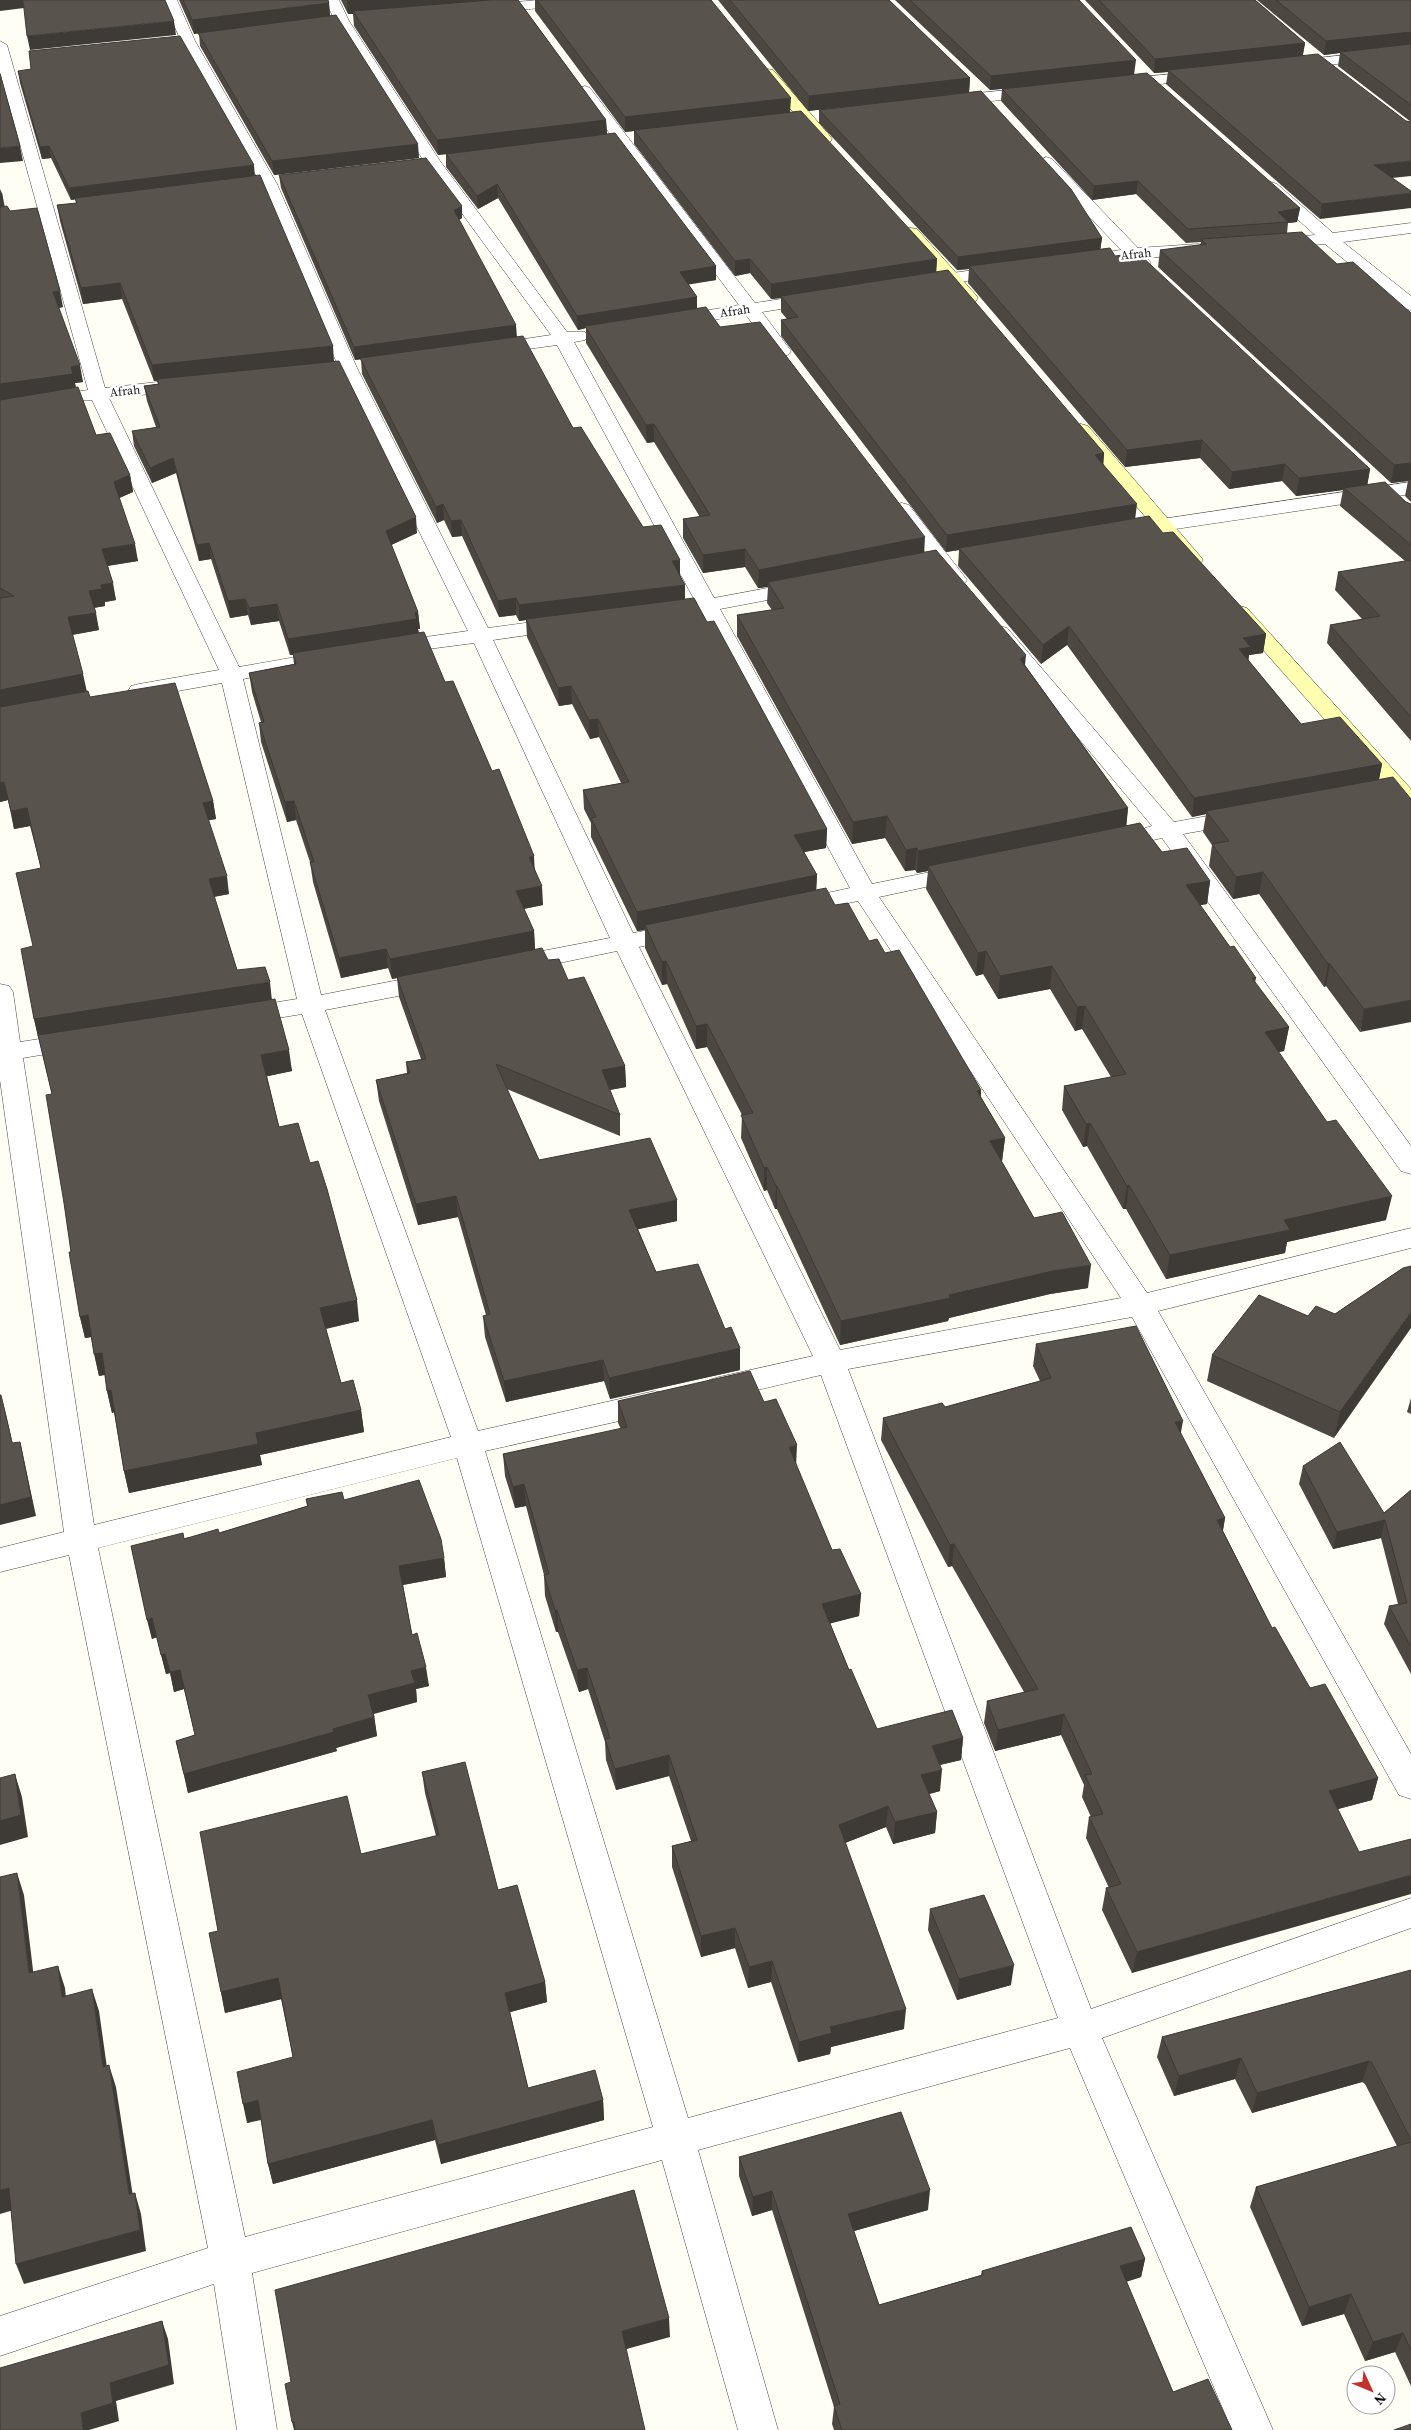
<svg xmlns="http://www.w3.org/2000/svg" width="1411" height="2430" font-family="'Source Serif 4',serif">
<rect width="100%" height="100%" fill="#fffef4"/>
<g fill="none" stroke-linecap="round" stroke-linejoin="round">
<defs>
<path id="street" d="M163 0H177L195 41 277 184 357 368 488 628 563 618 570 620 574 624 570 628 563 630 493 640 633 933 682 924 691 926 694 931 691 936 639 947 840 1350 1121 1298 858 901 795 914 786 912 783 907 786 902 850 888 702 613 693 614 686 612 683 608 686 604 695 601 557 345 491 354 485 353 482 349 485 345 491 344 551 335 425 163 335 21 325 0H339L349 21 440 161 567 332H585L588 336 585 340 574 342 714 598 805 581 812 583 815 587 812 591 805 593 720 609 872 884 964 865 972 867 976 872 972 877 879 897 1147 1293 1411 1228V1248L1158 1311 1411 1754V1799L1399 1795 1132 1317 848 1369 1091 2009 1411 1898V1928L1102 2038 1273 2430H1232L1070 2048 698 2150 778 2430H738L662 2160 252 2273 277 2430H237L214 2284 0 2356V2316L208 2248 69 1555 0 1572V1548L64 1532 0 1080V984L9 986 13 992 20 1042 78 1033 87 1035 91 1041 87 1047 23 1058 94 1525 451 1437 302 1014 241 1024 232 1022 228 1016 232 1010 241 1008 297 999 222 683 139 698 131 696 128 691 131 686 139 684 219 670 92 400H74L72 396 74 392 88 390 0 72V41L7 45 105 388 183 379 189 381 192 385 189 389 183 391 109 398 239 667 330 651 338 652 341 657 338 662 330 663 243 679 321 995 435 973 444 976 447 981 444 986 435 989 325 1010 478 1431 655 1391 665 1394 670 1402 665 1410 655 1413 485 1451 688 2118 1058 2018 821 1375 719 1399 709 1396 704 1388 709 1380 719 1377 813 1356 617 951 511 973 502 970 499 965 502 960 511 957 610 938 474 643 390 654 382 653 379 648 382 643 390 642 468 631 339 368 261 184 181 41ZM457 1458 653 2127 245 2237 98 1548Z
M538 0H592L585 4 485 13 478 9 485 5Z
M1411 48V56L1290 69 1283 65 1290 61Z
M1205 71 1212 75 1210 78 1119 89 1111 84 1119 79Z
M585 86 590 88 755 303 819 293 825 294 828 298 825 302 762 312 791 351 788 355H776L746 315 674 326 668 325 665 321 668 317 739 305 580 94 577 91 580 88Z
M1038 87 1043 89 1046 92 1043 95 949 106 941 101 949 96Z
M1046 157 1052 159 1138 248 1198 244 1204 245 1206 249 1204 253 1198 254 1147 258 1151 263 1148 267C1139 269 1135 266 1129 259L1077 266 1071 265 1068 261 1071 257 1121 250 1040 165 1038 162Z
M1271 182 1277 184 1333 233 1411 223V233L1343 242 1411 296V310L1405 309 1325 244 1276 248 1270 247 1268 243 1270 239 1315 235 1265 190 1263 187 1265 184Z
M1004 266 1010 267 1013 271 1010 275 923 287 917 286 914 282 917 278 923 277Z
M1411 482V494L1135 535 1128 533 1125 529 1128 525 1135 523Z
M902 503 909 505 964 576 967 580 964 584 957 586 950 584 895 513 892 509 895 505Z
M1000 626 1007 628 1174 822 1241 810 1249 812 1253 817 1249 822 1183 834 1411 1146V1174L1401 1171 1162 838 1153 840 1145 838 1141 833 1145 828 1152 826 993 636 989 632 993 628Z"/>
<path id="secondary" d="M768 69 773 70 830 136 832 139 830 142H818L763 76 761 73Z
M911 228 917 229 975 294 978 298 975 302H963L905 237 903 233 905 229Z
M1081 424 1088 426 1200 556 1203 560 1200 564 1193 566 1186 564 1074 434 1072 430 1074 426Z
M1240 606 1247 608 1411 789V810L1403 808 1233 616 1230 612 1233 608Z"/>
</defs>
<use href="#street" stroke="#444" stroke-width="1"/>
<use href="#secondary" stroke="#333" stroke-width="1"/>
<use href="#street" fill="#fff" fill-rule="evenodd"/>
<use href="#secondary" fill="#fefeb0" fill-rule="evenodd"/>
</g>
<path fill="#4d4742" d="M179 0H328L329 3 330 16 419 158 274 175 200 46 199 33 194 34Z
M341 0H518L606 120 607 134 716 266V280L688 284 697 297V308L720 327 924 552 1025 665 1128 808 1126 825 1162 852 1210 881 1207 904 1200 905 1230 947 1256 978 1255 983 1289 1027 1284 1051 1278 1052 1386 1220 1287 1242 1285 1253 1166 1279 1126 1209H1123L1087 1146 1083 1147 1062 1110 1064 1086 1111 1077 1082 1029 1075 1031 1050 989 998 999 983 974 976 976 926 889 928 871 917 873 915 870 905 871 885 838 852 844 737 636V615L772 610 767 603 768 587 758 588 745 567 703 573 683 538V519L700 517 654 442 647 443 586 343V328L578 330 498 198 478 209 446 167V154L488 149 438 155 354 26 353 14H348Z
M535 0H711L790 112 937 259 936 272 1104 453 1103 464 1135 518 1163 533 1266 634 1263 653 1249 655 1248 660 1301 724 1382 764 1379 780 1411 799 1360 1032 1326 986 1324 987 1259 894 1233 899 1209 866 1212 845 1203 832 1206 814 1192 817 1067 645 1041 664 958 566 959 550 946 552 781 336V320L787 319 781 312V298L771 299 750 273 735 276 634 144V131L625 132 535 11Z
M718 0H889L970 78 969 92 1102 238 1100 249 1115 256 1370 469 1367 485 1406 502 1411 504V741L1327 643 1330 625 1362 619 1335 590 1338 572 1405 561 1340 506 1343 490 1296 496 1282 481 1229 489 1200 458 1125 467 968 283 969 269 957 270 819 123V110L883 102 808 111Z
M895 0H1079L1134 74 1300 208 1297 222 1288 223 1287 233 1337 264 1411 313V502L1405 496 1408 481 1391 483 1158 267 1160 250 1200 245 1201 242 1186 243 1136 194 1092 200 1001 101 1002 89 990 90Z
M1085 0H1255L1305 43 1303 55 1392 178 1320 219 1166 84 1168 72 1154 73Z
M1257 0H1411V122L1338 66 1340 53 1324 55Z
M18 71 255 175 334 361 417 533 391 545 418 612 420 629H418L419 633 445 682 535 870 543 905 524 909 534 931 535 949 548 960 568 980 625 1066 626 1087 610 1090 620 1115V1136L507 1089 539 1160 677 1221 638 1229 656 1272 740 1370 610 1399 604 1381 506 1402 485 1337 483 1316 486 1315 458 1217 418 1225 379 1101 376 1080 407 1073 406 1062 421 1059 399 997 397 978 392 979 388 968 341 978 313 882 310 862 296 820 287 822 261 742 259 723 261 722 252 692 249 673 294 664 293 655H290L279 621 251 625 248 615 230 618 211 559 199 561 176 473 152 483 134 446 132 431 156 427 147 401 144 386 158 384 157 381H154L122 299 83 304 60 221 57 205 76 203 75 199 71 200 51 158 42 159 20 83Z
M279 175 462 218 459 220 517 337 573 428 643 527 680 576 685 585V599L827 829 826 848 804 852 817 875 816 890 835 905 869 941 885 953 981 1090V1097L1005 1138 1002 1161H1001L1034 1218 1088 1288 1050 1294 949 1318 948 1321 840 1345 777 1209H775L767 1190 764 1191 741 1138 742 1115 707 1047 696 1049 667 984 662 985 645 948V930L637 931 591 837V823L584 809 583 790 621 783 599 737 590 739 572 704 559 706 527 637 526 620 519 621 516 615 499 617 462 536 452 537 444 520 437 523 362 374 361 359 355 360 281 188Z
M0 189 2 193 4 207 10 211 63 307 59 308 83 382 75 383 76 388 96 435 130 475 133 492 119 498 138 561 108 566 116 600 105 602V606L94 608 99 630 72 635 86 691 90 697 213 801 216 819 208 820 229 894 214 897 237 970 272 999 292 1071 267 1076 279 1127 359 1321 326 1329 341 1383 361 1410 364 1432 260 1455 262 1465 129 1493 124 1471 114 1412 112 1413 107 1391 105 1375 99 1376 91 1337 85 1338 80 1317 71 1252 52 1094 34 1019 33 946 41 868 30 826 14 829 8 800 0 802Z
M1403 1268 1334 1438 1207 1381 1212 1355 1308 1316 1335 1314Z
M1036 1344 1181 1434 1225 1518 1223 1531 1272 1628 1310 1688 1378 1778 1372 1800 1338 1809 1132 1973 1102 1910 1106 1888H1109L1086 1838 1089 1817H1091L1082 1797 1084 1785 1061 1735 995 1751 984 1723 987 1701 1024 1692 952 1566 948 1567 881 1440 883 1418 945 1407 1040 1381 1033 1366Z
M1411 1398V1414L1407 1412Z
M618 1401 764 1402 796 1465 832 1550 861 1594 859 1616 830 1623 849 1670 877 1729 963 1738 961 1760 940 1765V1791L929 1794 937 1812 935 1833 893 1844 886 1827 845 1843 904 2029 831 2047 830 2054 798 2062 771 1982 748 1988 735 1948 701 1957 672 1867V1846L691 1841 669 1776 616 1790 606 1760 605 1742 588 1689 579 1692 558 1632H556L545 1596 544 1575 526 1506 515 1508 505 1476 503 1454 621 1429 618 1423Z
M1303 1466 1384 1513 1411 1490V1674L1384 1624 1389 1606 1398 1604 1381 1538 1333 1549 1299 1484Z
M306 1499 344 1500 444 1558 446 1577 403 1585 412 1635 429 1686 416 1689 417 1702 374 1714 377 1736 336 1748 337 1751 188 1793 176 1741 195 1735 184 1689 174 1692 170 1673 166 1674 157 1637 152 1639 131 1546 219 1533 307 1506Z
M422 1772 498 1890 545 1982 547 2002 510 2012 528 2088 603 2100 604 2120 441 2164 435 2140 273 2184 268 2164 261 2120 247 2123 293 2057 281 1999 225 2013 221 1992 218 1931 361 1854 436 1836 425 1793Z
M930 1909 1011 1985 957 2000 928 1930Z
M1411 1970V2386L1395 2352 1365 2361 1344 2314 1302 2326 1250 2207 1256 2187 1397 2146 1365 2084 1362 2082 1252 2113 1235 2079 1174 2096 1157 2057 1162 2037Z
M739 2157 928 2210 854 2231 879 2305 981 2275 982 2271 1145 2259 1141 2277 1126 2282 1173 2392 1232 2430H834L832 2424 834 2407 772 2210 752 2216 739 2176Z"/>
<path fill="#3e3a36" d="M0 0H23L24 8 0 11Z
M347 0H510L353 11V14H348Z
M329 3 330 16 194 34 192 20Z
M174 21 176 35 30 50 27 36Z
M1411 32V46L1340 52V53L1324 55 1326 41Z
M1305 43 1302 58 1168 70V72L1154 73 1155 59Z
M1136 60 1134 75 990 90 991 76Z
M970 78 969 93 808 111 809 96Z
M791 98 790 113 625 132V117Z
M606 120 607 135 438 155 437 140Z
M418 144 419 158 274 175 272 161Z
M20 146 23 161 0 163V148Z
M49 146 51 158 42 159 40 147Z
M1411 161V176L1372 180 1374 165Z
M254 165 255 177 71 200 69 188Z
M1138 181 1136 194 1092 200 1094 186Z
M497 184 498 198 478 209 477 196Z
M2 193 5 208 0 209V194Z
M1411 193V208L1320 219 1322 204Z
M462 206V218L455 222 454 210Z
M1300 208 1297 222 1288 223V222L1278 212Z
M1102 238 1100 252 969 266V269L957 270 958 257Z
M750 259V273L735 276V261Z
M937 259 936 274 781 296V298L771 299V284Z
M716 266V280L680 286V272Z
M120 283 122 299 83 304 81 288Z
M60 291 63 307 56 308 53 292Z
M697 297V311L585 326 586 328 578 330 577 316Z
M516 325 517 338 355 360 354 347Z
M333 346 334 362 154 381 152 365Z
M80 365 83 382 75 383 76 390 0 401V384L71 367Z
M654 424V442L647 443 646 425Z
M1202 440 1200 458 1125 467 1127 450Z
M1104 453 1103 470 1095 455Z
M173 458 176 473 152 483 150 468Z
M1411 463V481L1409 479 1408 481 1391 483 1394 465Z
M1285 464 1282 481 1229 489 1232 472Z
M1370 469 1367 487 1344 488 1343 490 1296 496 1299 478Z
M130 475 133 492 117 499 114 482Z
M443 504 444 520 437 523 436 507Z
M1137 504 1135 520 959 548V550L946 552 947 535Z
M416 517 417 533 387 547 386 531Z
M461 520 462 536 452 537 451 521Z
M925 537 924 556 768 582V587L758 588 759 570Z
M209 543 211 559 199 561 197 545Z
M135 544 138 561 105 566 102 549Z
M745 549V567L703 573V555Z
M680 560V577L672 561Z
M113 583 116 600 105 602V606L92 608 89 591 101 585Z
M685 585V601L526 619V620L519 621V605Z
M516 598V615L499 617 498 601Z
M245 599 248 615 230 618 228 601Z
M277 604 279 621 251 625 249 608Z
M418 612 420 629H418L419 635 290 655 288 639Z
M96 613 99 630 71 635 68 617Z
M1069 626 1067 645 1041 664 1043 645Z
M1266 634 1263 653 1249 655 1248 666 1239 649 1243 638Z
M1026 655 1024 676 1020 659Z
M83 674 87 692 0 708V690Z
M571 686 572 704 559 706 558 688Z
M598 719 599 737 590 739 589 720Z
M1382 764 1378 783 1206 811V814L1192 817 1194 798Z
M4 782 8 800 0 802V783Z
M213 801 216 819 205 821 203 803Z
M294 801 296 820 287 822 285 802Z
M27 808 30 826 14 829 11 811Z
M1128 808 1126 830 928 866V871L917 873 918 851Z
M887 816 885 838 852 844 853 822Z
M827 829 826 848 794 854V835Z
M917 848 915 870 905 871 906 850Z
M534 856 535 875 529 857Z
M1263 872 1259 894 1233 899 1236 877Z
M817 875 816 894 645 925V930L637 931V912Z
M227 876 229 894 212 897 209 879Z
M1210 881 1207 904 1182 908 1186 885Z
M542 886 543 905 517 910 516 891Z
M534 931 535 951 392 979 390 959Z
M386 949 388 968 341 978 339 958Z
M986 951 983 974 976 976 978 953Z
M666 961 667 984 662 985V962Z
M1328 964H1330L1326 986 1324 987Z
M1052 966 1050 989 998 999 1000 976Z
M270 982 272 1001 38 1037 34 1019Z
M1411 1000V1022L1360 1032 1364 1009Z
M1085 1006 1082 1029 1075 1031 1077 1007Z
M707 1024V1047L696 1049V1026Z
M1289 1027 1284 1051 1260 1056 1265 1032Z
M289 1050 292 1071 264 1077 261 1055Z
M625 1066 626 1087 603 1091 602 1070Z
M981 1090 979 1113 977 1091Z
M1090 1123 1087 1146 1083 1147 1086 1124Z
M1005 1138 1002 1161 987 1164 990 1141Z
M767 1167V1190L764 1191V1168Z
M1129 1185 1126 1209H1123L1127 1186Z
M776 1186H777V1209H775Z
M456 1196 458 1217 418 1225 416 1204Z
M1392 1196 1386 1220 1287 1242 1285 1253 1166 1279 1170 1255 1284 1220Z
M677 1200V1221L630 1231 629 1210Z
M1091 1265 1088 1288 1050 1294 949 1318 948 1321 840 1345 841 1321 949 1295 1053 1271Z
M357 1300 359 1321 323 1329 320 1308Z
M1411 1312V1328L1334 1438 1340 1412Z
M88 1315 92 1337 85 1338 80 1317Z
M740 1348V1370L610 1399 609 1378Z
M102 1353 107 1374 99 1376 94 1354Z
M603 1360 604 1381 506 1402 504 1381Z
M111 1390 115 1412 112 1413 107 1391Z
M1 1395 6 1414 17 1462 12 1443Z
M361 1410 364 1432 260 1455 262 1465 129 1493 124 1471 256 1433Z
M1183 1421 1179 1443 1175 1422Z
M20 1442 24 1460 36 1516 0 1525V1505Z
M797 1445 796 1467 789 1447Z
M524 1484 526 1506 515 1508 513 1487Z
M1225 1518 1221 1540 1217 1520Z
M1385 1520 1381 1538 1333 1549 1337 1532Z
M954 1544 952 1566 948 1567 950 1545Z
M444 1558 446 1577 402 1585 399 1566Z
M861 1594 859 1616 821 1626 822 1604Z
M555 1610H557L558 1632H556Z
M152 1618 157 1637 152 1639 147 1620Z
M165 1654 170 1673 166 1674 161 1655Z
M426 1667 429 1686 416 1689 417 1702 371 1714 368 1695 411 1671Z
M587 1668 588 1689 579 1692 577 1670Z
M180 1670 184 1689 174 1692 170 1672Z
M1064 1714 1061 1735 995 1751 998 1730Z
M374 1717 377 1736 336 1748 337 1751 188 1793 184 1774 333 1729Z
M963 1738 961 1760 930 1767 932 1746Z
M669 1755V1776L616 1790 615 1769Z
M942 1770 940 1791 919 1797 921 1775Z
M15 1774 22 1797 28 1837 0 1845V1821Z
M1378 1778 1372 1800 1323 1813 1329 1791Z
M888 1806 886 1827 837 1846 839 1825Z
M937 1812 935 1833 893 1844 895 1822Z
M17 1873 24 1895 36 1995 29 1973Z
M1411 1875V1894L1132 1973 1137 1952Z
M735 1928V1948L701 1957V1936Z
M772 1961 771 1982 748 1988 749 1967Z
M1014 1965 1011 1985 957 2000 959 1979Z
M58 1966 65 1988 68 2019 62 1997Z
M278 1978 282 1999 225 2013 221 1992Z
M545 1982 547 2002 507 2013 505 1993Z
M92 1989 99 2011 110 2089 103 2067Z
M906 2009 904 2029 831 2047 830 2054 798 2062 799 2042 830 2027Z
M1241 2058 1235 2079 1174 2096 1179 2076Z
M1369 2061 1362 2082 1252 2113 1257 2093Z
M109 2065 116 2087 136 2216 129 2194Z
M258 2100 262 2119 247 2123 243 2104Z
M603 2100 604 2120 441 2164 438 2145Z
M432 2120 435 2140 273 2184 268 2164Z
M9 2188 17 2209 0 2214V2190Z
M930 2190 928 2210 847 2233 848 2214Z
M772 2191V2210L752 2216 753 2197Z
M135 2193 141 2214 146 2251 24 2284 16 2264Z
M1145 2259 1141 2277 1115 2285 1120 2266Z
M1351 2294 1344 2314 1302 2326 1309 2307Z
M669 2318 670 2337 623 2350 622 2331Z
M162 2321 168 2339 174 2384 116 2401 119 2421 89 2430H83L81 2413 110 2383Z
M1403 2333 1395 2352 1365 2361 1373 2342Z
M292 2422H294L296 2430H294Z"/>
<path fill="#59534d" stroke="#3e3a36" d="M23 0H165L174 21 27 36Z
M183 0H328L329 3 192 20Z
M491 0H518L606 120 437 140 353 11Z
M537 0H711L791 98 625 117Z
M730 0H889L970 78 809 96Z
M910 0H1079L1136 60 991 76Z
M1099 0H1255L1305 43 1155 59Z
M1276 0H1411V32L1326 41Z
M336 15 418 144 272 161 198 33Z
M180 36 254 165 69 188 49 146 40 147 18 71 31 69 29 51Z
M1411 44V105L1340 52Z
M1318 54 1406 121 1411 122V161L1374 165 1411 191V193L1322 204 1168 70Z
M1147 73 1300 208 1278 212 1288 222 1188 229 1138 181 1094 186 1002 89Z
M0 74 20 146 0 148Z
M981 91 1071 189 1102 238 958 257 819 110Z
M801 111 937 259 771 284 750 259 735 261 634 130Z
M615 133 716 266 680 272 697 297 577 316 497 184 477 196 446 154Z
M426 158 462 206 454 210 516 325 354 347 279 175Z
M260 175 333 346 152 365 120 283 81 288 57 205 77 203 75 198Z
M7 206 10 211 37 208 60 291 53 292 80 365 71 367 73 374 0 384V207Z
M1302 232 1337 264 1353 262 1411 313V463L1394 465 1160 250 1206 244 1201 239Z
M1110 248 1115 256 1138 253 1370 469 1299 478 1285 464 1232 472 1202 440 1127 450 969 266Z
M948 270 1104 453 1095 455 1137 504 947 535 781 320 798 317 781 296Z
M706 307 720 327 760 322 925 537 759 570 745 549 703 555 683 519 710 515 654 424 646 425 585 326Z
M523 336 573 428 581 427 643 527 661 525 680 560 672 561 685 585 519 605 516 598 498 601 461 520 451 521 443 504 436 507 360 358Z
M339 361 416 517 386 531 418 612 415 613 417 619 288 639 277 604 249 608 245 599 228 601 209 543 197 545 173 458 150 468 132 431 160 427 144 386 159 384 157 379Z
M78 387 96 435 110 433 130 475 114 482 135 544 102 549 113 583 101 585 102 589 89 591 96 613 68 617 83 674 0 690V598L14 596 0 588V400Z
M1385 482 1406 502 1411 504V545L1344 488Z
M1149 516 1163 533 1173 532 1266 634 1243 638 1251 647 1239 649 1301 724 1340 717 1382 764 1194 798 1069 626 1043 645 959 548Z
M936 550 1026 655 1020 659 1128 808 918 851 917 848 906 850 887 816 853 822 737 615 784 608 768 582Z
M1411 560V717L1330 625 1380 616 1338 572Z
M694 598 707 622 714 621 827 829 794 835 817 875 637 912 591 818 596 817 583 790 629 782 598 719 589 720 571 686 558 688 526 619Z
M424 632 445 682 453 681 492 771 499 769 534 856 529 857 542 886 516 891 534 931 390 959 386 949 339 958 310 862H314L294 801 285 802 259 723 264 722 249 673 296 664 293 653Z
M175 683 213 801 203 803 227 876 209 879 237 970 265 967 270 982 34 1019 21 949 33 946 16 873 41 868 27 808 11 811 4 782 0 783V707L88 691 90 697Z
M1393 777 1411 799V1000L1364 1009 1330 964H1328L1263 872 1236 877 1212 844 1229 841 1206 811Z
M1140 823 1162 852 1187 848 1210 881 1186 885 1230 947 1234 946 1256 978H1252L1289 1027 1265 1032 1327 1122 1336 1120 1392 1196 1284 1220 1290 1230 1170 1255 1129 1185 1127 1186 1090 1123 1086 1124 1064 1086 1126 1074 1085 1006 1077 1007 1052 966 1000 976 986 951 978 953 928 866Z
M826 888 835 905 848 903 869 941 877 939 885 953 899 950 981 1090 977 1091 1005 1138 990 1141 1034 1218 1062 1212 1091 1265 1053 1271 949 1295 950 1298 841 1321 777 1186H776L767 1167 764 1168 741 1115 753 1113 707 1024 696 1026 666 961 662 962 645 925Z
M542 948 548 960 559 959 568 980 584 977 625 1066 602 1070 620 1115 496 1064 539 1160 650 1138 677 1200 629 1210 656 1272 698 1264 725 1329 731 1327 740 1348 609 1378 603 1360 504 1381 483 1316 490 1314 456 1196 416 1204 376 1080 410 1073 406 1062 426 1059 397 977Z
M275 999 289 1050 261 1055 279 1127 298 1123 310 1163 318 1161 327 1189 357 1300 320 1308 341 1383 353 1380 361 1410 256 1433 258 1444 124 1471 111 1390 107 1391 102 1353 94 1354 88 1315 80 1317 69 1252H71L64 1203 46 1095 52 1094 38 1035Z
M1411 1266V1312L1340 1412 1212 1355 1259 1295 1308 1316 1316 1306 1335 1314 1403 1268Z
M1136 1326 1183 1421 1175 1422 1225 1518 1217 1520 1272 1628 1275 1627 1310 1688 1325 1684 1378 1778 1329 1791 1359 1852 1411 1839V1875L1137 1952 1106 1888 1121 1884 1089 1817 1103 1814 1085 1775 1092 1774 1064 1714 998 1730 987 1701 1038 1689 954 1544 950 1545 883 1418 942 1403 945 1407 1051 1378 1036 1344Z
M750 1371 764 1402 776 1399 797 1445 789 1447 832 1550 840 1549 861 1594 822 1604 849 1670 851 1669 877 1729 952 1710 963 1738 932 1746 942 1770 921 1775 937 1812 895 1822 888 1806 839 1825 906 2009 830 2027 832 2033 799 2042 772 1961 749 1967 735 1928 701 1936 672 1846 697 1840 669 1755 615 1769 605 1739 610 1738 587 1668 577 1670 557 1610H555L544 1575 549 1574 524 1484 513 1487 503 1454 627 1427 618 1401Z
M0 1395H1L12 1443 20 1442 31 1497 0 1505Z
M1340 1442 1384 1513 1411 1490V1647L1389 1606 1407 1603 1385 1520 1337 1532 1303 1466Z
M419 1480 441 1539 444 1558 399 1566 412 1635 417 1633 426 1667 411 1671 415 1683 368 1695 374 1717 333 1729 334 1732 184 1774 176 1741 195 1735 180 1670 170 1672 165 1654 161 1655 152 1618 147 1620 131 1546 183 1533 184 1539 218 1529 219 1533 308 1506 306 1499 342 1492 344 1500Z
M465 1762 498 1890 517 1885 545 1982 505 1993 528 2088 595 2070 603 2100 438 2145 432 2120 268 2164 258 2100 243 2104 237 2072 293 2057 278 1978 221 1992 209 1933 218 1931 200 1832 347 1796 361 1854 439 1835 422 1772Z
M15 1774 21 1815 0 1821V1778Z
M17 1873 29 1973 58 1966 62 1997 92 1989 103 2067 109 2065 129 2194 135 2193 140 2230 16 2264 9 2188 0 2190V1877Z
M984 1895 1014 1965 959 1979 930 1909Z
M1411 1970V2140L1372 2063 1369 2061 1257 2093 1241 2058 1179 2076 1162 2037Z
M901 2112 930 2190 848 2214 879 2305 983 2275 982 2271 1131 2227 1145 2259 1120 2266 1173 2392 1208 2379 1232 2430H842L834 2406 840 2404 772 2191 753 2197 739 2157Z
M1411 2142V2350L1403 2333 1373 2342 1351 2294 1309 2307 1256 2187Z
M634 2190 669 2318 622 2331 645 2430H295L294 2422H292L285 2384 291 2382 275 2290Z
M162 2321 169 2365 110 2383 113 2403 81 2413 83 2430H0V2368Z
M1411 2424V2430H1394Z"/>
<g text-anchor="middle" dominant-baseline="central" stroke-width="5" stroke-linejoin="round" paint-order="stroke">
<g font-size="12" fill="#111" stroke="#fff">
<text transform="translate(1136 254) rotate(-6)">Afrah</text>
<text transform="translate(735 311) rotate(-9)">Afrah</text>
<text transform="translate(125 391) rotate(-6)">Afrah</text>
</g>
</g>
<g transform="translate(1371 2390) rotate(134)"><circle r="24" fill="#ffffff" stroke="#a0a0a0"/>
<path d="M0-4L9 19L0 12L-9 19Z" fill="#c13228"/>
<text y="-8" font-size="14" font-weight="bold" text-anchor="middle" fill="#111111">N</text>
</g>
</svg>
